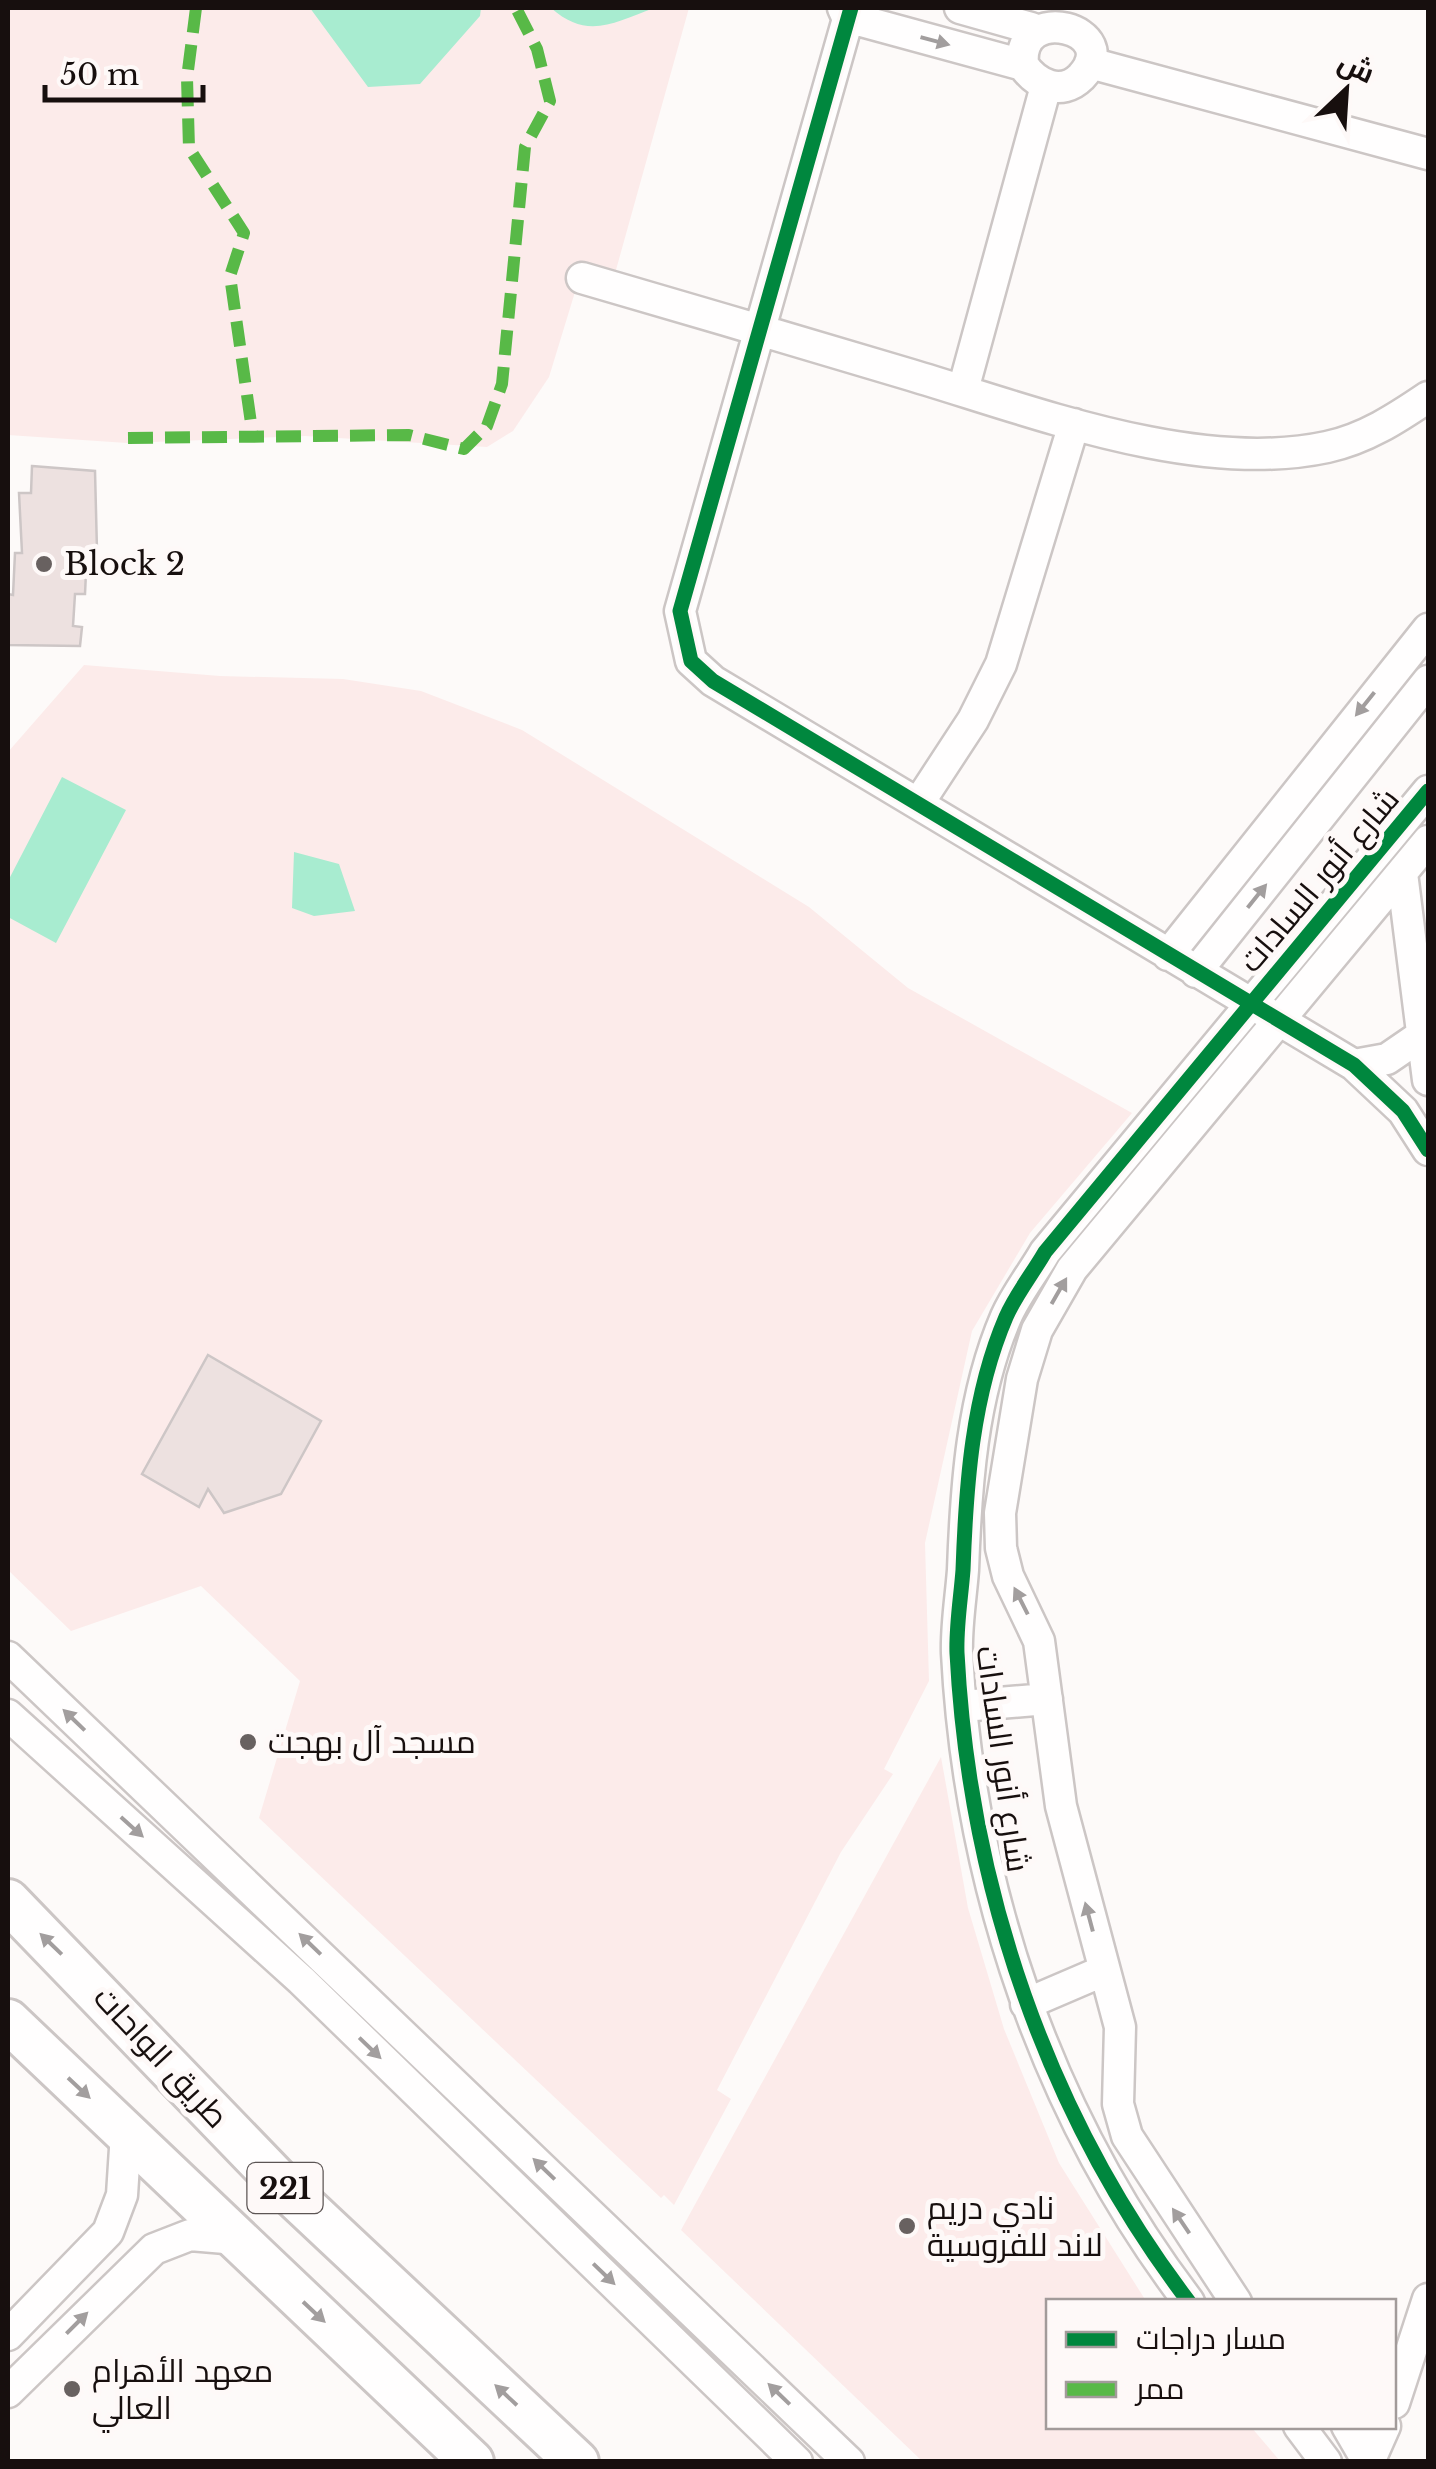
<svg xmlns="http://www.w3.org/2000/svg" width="1436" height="2469" font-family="'Libre Baskerville',Cairo,serif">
<rect width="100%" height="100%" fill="#fdfaf9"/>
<path fill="#fcebea" d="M8 8H689L609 295 575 292 549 377 513 431 487 447 305 436 127 443 8 435Z
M84 665 220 676 343 679 421 691 522 730 809 907 908 988 1132 1113 1030 1233 972 1331 925 1543 929 1681 884 1769 893 1774 841 1852 717 2090 731 2099 674 2205 664 2195 661 2198 259 1818 300 1681 201 1586 71 1631 8 1570V752Z
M941 1757 968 1908 1004 2029 1059 2163 1146 2301 1048 2302V2426L1251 2427 1280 2461H922L681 2230Z"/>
<path fill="#a8ecd0" d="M310 8H481L480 16 420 84 368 87Z
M551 8H654C614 23 587 40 551 8Z
M62 777 126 810 56 943 8 917V881Z
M294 852 339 864 355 911 314 916 292 908Z"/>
<path fill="#ede1e0" stroke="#cdc6c6" stroke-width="2.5" d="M32 466 95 471 97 551H87L85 594H75L73 626 82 627 80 646 8 645V594L13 595 15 553H22L19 493H31Z
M208 1355 321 1421 281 1494 224 1513 208 1489 199 1507 142 1474Z"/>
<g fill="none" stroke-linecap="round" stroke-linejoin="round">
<defs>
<path id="minor" d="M843 8 847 17 1023 65C1036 84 1061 97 1081 77 1126 29 1016 0 1023 65
M851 8 680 611 691 661 713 681 1354 1065 1403 1111 1428 1150
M960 8 1031 28
M1090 63 1428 154
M582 278C692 310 801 342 911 375 1035 412 1197 475 1327 447 1365 439 1397 418 1428 397
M963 390 1046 86
M920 801 973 720 1001 664 1074 424
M1402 873 1428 1080
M1168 955 1428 629
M1196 972 1428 681
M1354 1065 1387 1059 1422 1035
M8 1657 849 2462
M963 1706 1047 1699
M8 1715 301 1980 797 2462
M1026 2004 1103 1971
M1189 2302C1047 2116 969 1886 957 1653 956 1626 961 1597 963 1570 966 1485 972 1396 1006 1317 1016 1294 1033 1273 1045 1252L1428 791
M1236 2302 1127 2136 1118 2104 1120 2027 1061 1806 1039 1641 1008 1576 1001 1548 1000 1513 1022 1379 1037 1330 1072 1269 1428 841
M8 2335 108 2232 122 2195 126 2133
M8 2392 154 2249 190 2235 237 2239
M1394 2403 1428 2299
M1299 2426 1326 2462
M1347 2426 1368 2462
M1369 2462 1385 2426"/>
<path id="highway" d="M8 1901 284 2187 577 2462
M8 2021 472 2462"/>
</defs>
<use href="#minor" stroke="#ccc6c5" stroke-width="35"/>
<use href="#highway" stroke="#ccc6c5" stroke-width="48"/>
<use href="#minor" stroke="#fffefe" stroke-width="30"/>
<use href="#highway" stroke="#fffefe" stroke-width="42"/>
<path stroke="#58b947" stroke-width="12" stroke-dasharray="25 12" stroke-linecap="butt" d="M196 8 187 78 189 148 244 233 230 276 253 437
M128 438 409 435 464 449 487 426 502 384 525 147 550 101 537 49 516 8"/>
<defs>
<path id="cycleway" d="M851 8 680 611 691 661 713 681 1354 1065 1403 1111 1428 1150
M1189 2302C1047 2116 969 1886 957 1653 956 1626 961 1597 963 1570 966 1485 972 1396 1006 1317 1016 1294 1033 1273 1045 1252L1428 791"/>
</defs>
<use href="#cycleway" stroke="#fef9f8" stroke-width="21"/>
<use href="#cycleway" stroke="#00873e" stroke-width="15"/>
</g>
<defs><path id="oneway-solid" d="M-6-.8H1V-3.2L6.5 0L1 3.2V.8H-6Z" transform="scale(2.5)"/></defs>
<g fill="#a29e9e">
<use href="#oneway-solid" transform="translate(935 41) rotate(15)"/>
<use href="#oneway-solid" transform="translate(1365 704) rotate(129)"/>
<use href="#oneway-solid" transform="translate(1257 896) rotate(-51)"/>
<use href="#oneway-solid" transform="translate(1059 1291) rotate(-60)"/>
<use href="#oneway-solid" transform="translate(1021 1601) rotate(-117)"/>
<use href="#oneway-solid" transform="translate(74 1720) rotate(-136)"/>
<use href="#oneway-solid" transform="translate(132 1827) rotate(42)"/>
<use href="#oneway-solid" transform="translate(1089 1917) rotate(-105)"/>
<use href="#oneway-solid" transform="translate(51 1944) rotate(-136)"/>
<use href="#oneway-solid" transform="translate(310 1944) rotate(-136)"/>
<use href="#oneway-solid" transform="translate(370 2048) rotate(44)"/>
<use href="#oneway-solid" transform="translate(79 2088) rotate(43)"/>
<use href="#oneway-solid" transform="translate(544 2169) rotate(-136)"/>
<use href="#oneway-solid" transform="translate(1181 2221) rotate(-124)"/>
<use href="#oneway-solid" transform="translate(604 2274) rotate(44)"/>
<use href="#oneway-solid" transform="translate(314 2312) rotate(43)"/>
<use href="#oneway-solid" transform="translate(77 2323) rotate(-45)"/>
<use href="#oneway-solid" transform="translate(779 2394) rotate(-136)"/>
<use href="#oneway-solid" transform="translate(506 2395) rotate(-137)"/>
</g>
<g fill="#686160" stroke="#fef9f8" stroke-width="4">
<circle cx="44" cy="564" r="10"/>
<circle cx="248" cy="1742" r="10"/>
<circle cx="907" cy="2226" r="10"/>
<circle cx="72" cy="2389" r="10"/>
</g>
<g text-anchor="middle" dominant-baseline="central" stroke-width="10" stroke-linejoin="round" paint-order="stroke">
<rect fill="#fef9f8" stroke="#5c5554" stroke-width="2.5" x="247.5" y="2163" width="75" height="50" rx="8"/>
<g font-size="30" font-weight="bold" fill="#170f0e">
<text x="285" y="2188">221</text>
</g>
<g font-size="32" fill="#170f0e" stroke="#fef9f8" text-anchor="start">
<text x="64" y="564">Block 2</text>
<text x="268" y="1742">مسجد آل بهجت</text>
<text x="927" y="2208">نادي دريم<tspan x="927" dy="37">لاند للفروسية</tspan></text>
<text x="92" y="2371">معهد الأهرام<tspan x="92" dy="37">العالي</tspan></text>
</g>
<g font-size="32" fill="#170f0e" stroke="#fef9f8">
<text transform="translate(1319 880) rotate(-50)">شارع أنور السادات</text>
<text transform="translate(1003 1759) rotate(82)">شارع أنور السادات</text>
<text transform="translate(161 2057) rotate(47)">طريق الواحات</text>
</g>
</g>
<rect width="1436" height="2469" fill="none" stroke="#170f0e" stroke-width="20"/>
<rect x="1046" y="2299" width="350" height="130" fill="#fef9f8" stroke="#a29b9a" stroke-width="2.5"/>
<rect x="1066" y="2332" width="50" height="15" fill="#00873e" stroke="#a29b9a" stroke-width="2.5"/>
<text x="1136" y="2349" font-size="30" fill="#170f0e">مسار دراجات</text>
<rect x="1066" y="2382" width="50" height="15" fill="#58b947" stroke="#a29b9a" stroke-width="2.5"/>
<text x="1136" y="2399" font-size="30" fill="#170f0e">ممر</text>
<g transform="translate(1346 90) rotate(25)" stroke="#fef9f8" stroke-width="8" paint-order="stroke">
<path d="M0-8L18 38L0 25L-18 38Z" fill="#170f0e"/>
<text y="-15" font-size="28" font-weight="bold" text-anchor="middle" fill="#170f0e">ش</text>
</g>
<path d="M45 85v15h158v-15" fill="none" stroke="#170f0e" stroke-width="5"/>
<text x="60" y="85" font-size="30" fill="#170f0e" stroke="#fef9f8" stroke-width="8" paint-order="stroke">50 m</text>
</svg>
